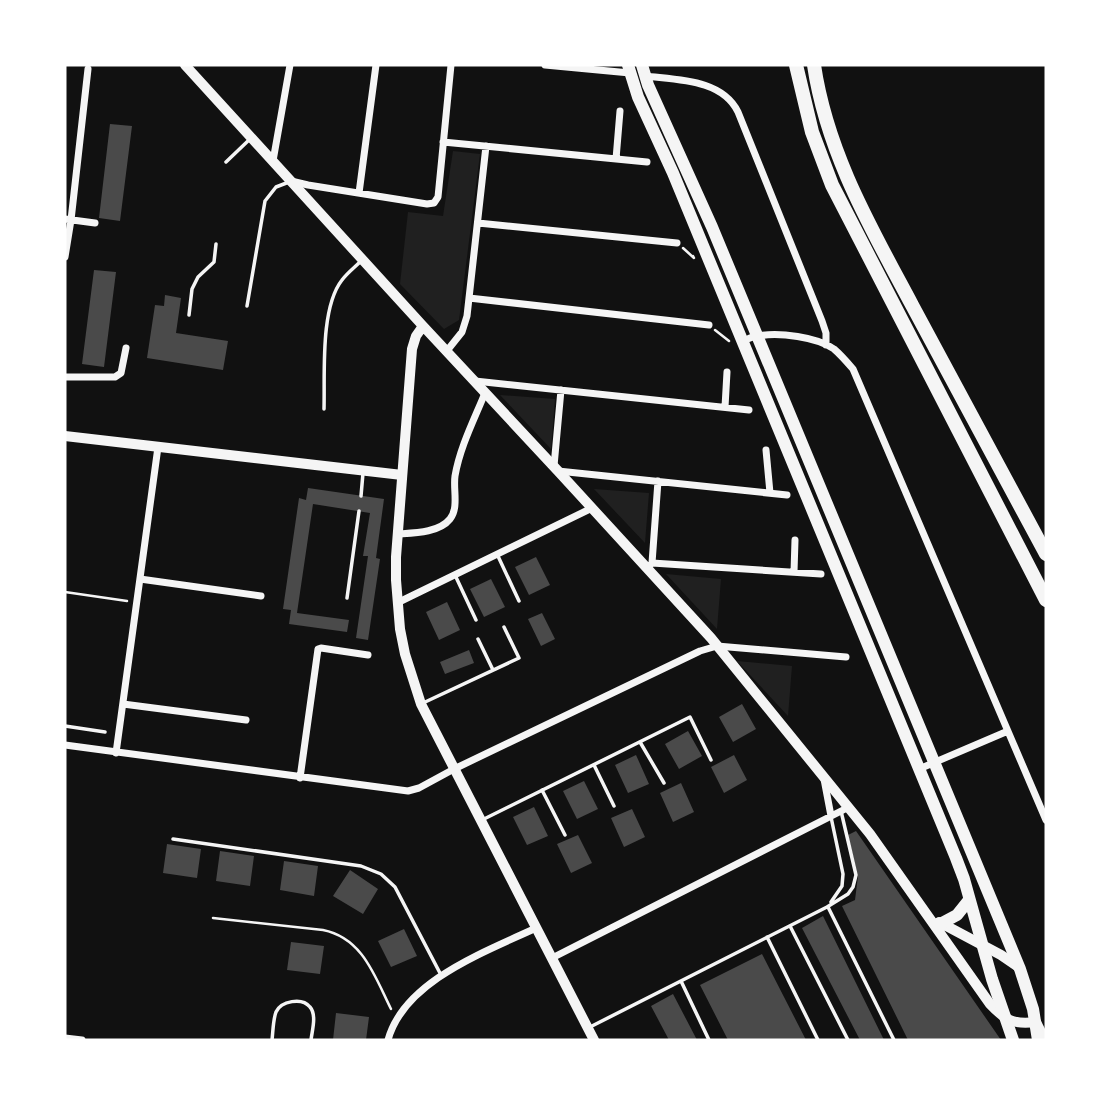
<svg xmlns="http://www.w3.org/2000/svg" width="1111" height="1105" font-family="Figtree,sans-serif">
<rect width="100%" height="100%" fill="#111"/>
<path fill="#202020" d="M453 151 480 154 459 320 444 329 400 284 408 212 443 216Z
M500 395 555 399 551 449Z
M594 489 649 493 645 543Z
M666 574 721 579 717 629Z
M737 661 792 666 788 716Z"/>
<path fill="#4a4a4a" d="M110 124 132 126 120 221 99 218Z
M94 270 116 272 104 367 82 364Z
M165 295 181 298 176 333 228 341 223 370 147 358 155 305 164 306Z
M308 488 384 499 376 558 380 559 368 640 356 638 368 556H363L370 513 313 504 297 613 349 620 347 632 289 624 291 610 283 609 299 498 306 500Z
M536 557 550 585 529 595 515 567Z
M491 579 505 607 484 617 470 589Z
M447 602 460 630 439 640 426 612Z
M542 613 555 639 541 646 528 619Z
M469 650 474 663 445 674 440 662Z
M742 704 756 729 733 742 719 717Z
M688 731 702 756 679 769 665 744Z
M636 755 649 784 628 793 615 765Z
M734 755 747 780 724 793 711 767Z
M584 781 598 809 577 819 563 791Z
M681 783 694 812 673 822 660 793Z
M534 807 548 836 527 845 513 817Z
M632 809 645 837 624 847 611 818Z
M856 831 1001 1040H908L842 906 855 900 858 876 848 835Z
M578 835 592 863 571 873 557 844Z
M167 844 201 849 197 878 163 873Z
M220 851 254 856 250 886 216 881Z
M284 861 318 866 314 896 280 890Z
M350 870 378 889 363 914 333 896Z
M823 916 884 1040H860L802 928Z
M404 929 417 956 391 967 378 941Z
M291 942 324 946 320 974 287 970Z
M762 954 806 1040H728L700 985Z
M673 994 697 1040H669L651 1006Z
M336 1013 369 1017 366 1040H333Z"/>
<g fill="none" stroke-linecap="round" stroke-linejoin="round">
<path stroke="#f5f5f5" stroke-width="2.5" d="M683 248 694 258 693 256
M715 330 729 341
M65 592 127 601
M213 918 323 930C363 938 375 977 391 1009"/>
<path stroke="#f5f5f5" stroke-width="3.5" d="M226 162 250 139
M247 306 265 201 276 187 289 182
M189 315 192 289 198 277 214 262 216 244
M324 409C325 374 320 308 342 280 347 273 355 267 361 261
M361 496 363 473
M497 554 519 601
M455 575 476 620
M347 598 359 511
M478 639 493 670
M423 703 519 658 504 627
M65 726 105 732
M640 742 664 783
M594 765 614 806
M542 790 565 835
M831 817 843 874 842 886 831 902
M484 819 690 717 711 760
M173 839 361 866 381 874 395 887 441 975
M828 907 894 1040
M790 926 848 1040
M767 937 818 1040
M681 981 709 1040
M590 1027 827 907 848 894 853 887 856 875 841 811
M272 1040C273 1032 273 1020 276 1012 281 1001 302 997 310 1007 317 1015 312 1031 311 1040"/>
<path stroke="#f5f5f5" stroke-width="7" d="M545 65 630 73
M645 76C677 80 722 79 738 112L822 321 826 333V345
M443 142 647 162
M616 159 620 111
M273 161 290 65
M291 181 308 185 427 204 434 203 438 197 451 65
M359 193 376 65
M65 219 95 223
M478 223 677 243
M65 257 71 220 88 69
M469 298 709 325
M743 341C748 339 753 336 758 336 779 332 817 337 834 349 841 355 847 362 853 369L1046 820
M446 352 462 332 467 316 486 146
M65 377H115L121 373 126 348
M475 381 749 410
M725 407 727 372
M766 450 770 493
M554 466 561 390
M558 471 787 495
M398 534C413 533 439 533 450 519 459 508 453 489 455 476 460 447 474 420 485 393
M652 563 658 481
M646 568 652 563 821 574
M794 572 795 540
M140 579 261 596
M397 603 592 508
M123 704 246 720
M65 745 408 791 419 788 454 769 700 651 717 646 846 657
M116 753 158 447
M919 769 1008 731
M300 778 318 649 321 648 368 655
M824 779 831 816
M552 958 849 807
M65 1038 82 1040
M388 1040C404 981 485 952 536 928"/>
<path stroke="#f5f5f5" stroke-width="10" d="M185 65 423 326 558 471 711 638 870 834 990 1004C1005 1020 1013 1025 1036 1022L1045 1040
M423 326 416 336 412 349 396 557V580L400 629 405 654 421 704 594 1040
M65 436 402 475
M939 922 1001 955 1020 968"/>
<path stroke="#f5f5f5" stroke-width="12" d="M628 65 638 97 673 173 956 858 964 879 992 979 1013 1040
M642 65 648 85 712 227 1020 969 1033 1009 1038 1040
M942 923 957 915 969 900"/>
<path stroke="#f5f5f5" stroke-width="14" d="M796 65 812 132 832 185 1046 600
M814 65C827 153 871 228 912 305 957 388 1002 471 1046 554"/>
</g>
<rect width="1111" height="1105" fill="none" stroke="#ffffff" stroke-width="133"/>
</svg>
